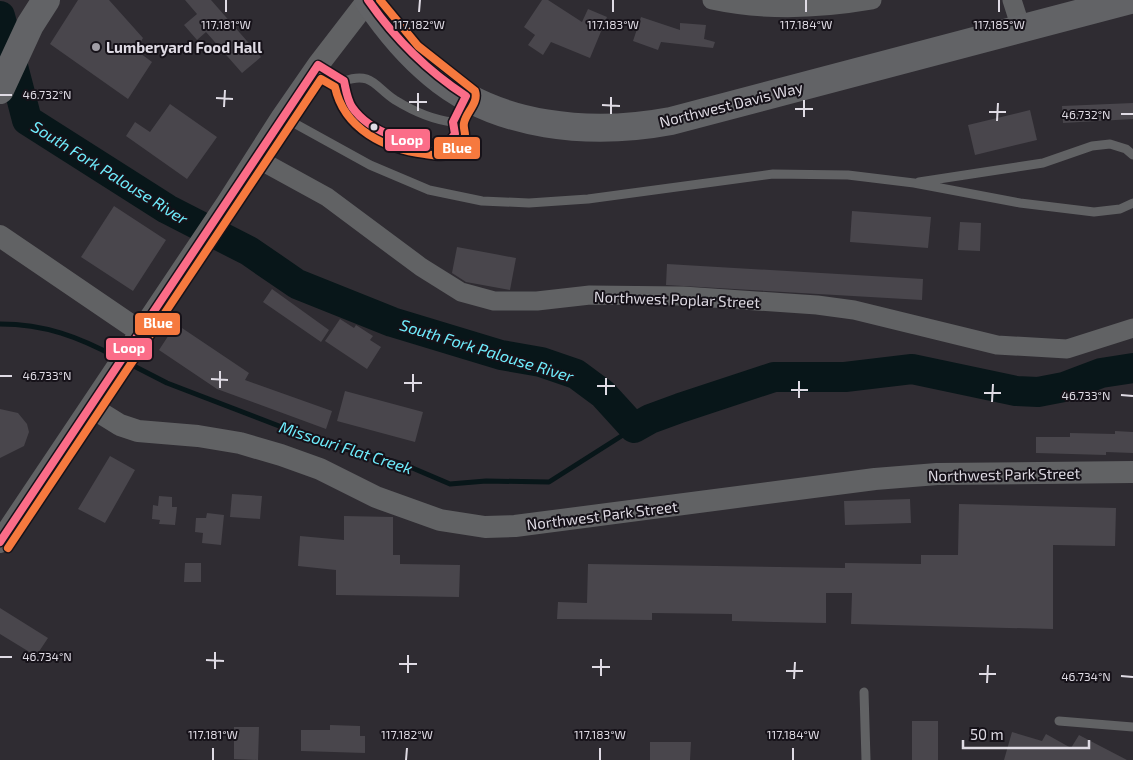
<svg xmlns="http://www.w3.org/2000/svg" width="1133" height="760" font-family="'Exo 2',sans-serif">
<rect width="100%" height="100%" fill="#2f2c32"/>
<g fill="none" stroke-linecap="round" stroke-linejoin="round">
<path stroke="#081619" stroke-width="5" d="M0 324C45 324 79 337 118 358
M128 363 167 383 326 444 403 464 450 484 486 481 549 482 634 428"/>
<path stroke="#081619" stroke-width="30" d="M0 16 27 120 167 209 249 251 297 284 392 322 501 355 541 362 576 374 603 394 634 428 650 419 680 408 774 377H845L912 369 1016 391 1038 392 1064 387 1101 373 1133 368"/>
</g>
<path fill="#49464c" d="M78 0H109L143 38 136 50 152 62 128 99 50 44Z
M185 0H211L261 57 242 73 206 32 197 40 184 25 197 14Z
M542 0H548L582 22 588 9 607 17 590 58 551 42 543 55 528 45 535 35 524 27Z
M641 17 680 30V23L706 25 704 39 715 42 713 48 661 42 658 50 633 41Z
M1133 103V119L1063 123 1062 106Z
M170 104 217 137 187 179 126 136 135 122 150 132Z
M1030 110 1037 140 975 155 968 125Z
M114 206 166 240 133 291 81 257Z
M852 211 931 217 928 248 850 242Z
M960 222 981 223 980 251 958 250Z
M457 247 516 258 510 290 466 282 452 273Z
M667 264 923 279 922 300 666 285Z
M272 289 329 330 321 342 263 302Z
M340 319 354 328 356 325 373 336 370 340 381 347 367 369 325 341Z
M176 324 249 373 245 380 332 411 326 429 217 389 159 350Z
M345 391 423 412 415 442 337 421Z
M0 409 18 413 27 424 29 432 24 446 0 458Z
M1115 431 1133 432V453L1106 452V455L1036 453V437H1070V433L1115 434Z
M110 456 135 470 105 523 78 509Z
M232 494 262 496 260 519 230 517Z
M159 496 172 497V507H177L175 525 159 524 160 520 152 519 153 505 158 506Z
M910 499 911 523 845 525 844 501Z
M959 504 1116 508 1115 546 1053 545V629L851 624 852 593H826V623L732 621V614L652 613V620L557 619 558 602 587 603 588 564 845 568V563L921 564V555H958Z
M207 513 224 515 221 545 202 543 203 533 195 532 196 518H206Z
M344 516 393 517V555H400V564L460 565 459 597 336 595V570L298 566 300 536 344 540Z
M185 563H201V582H184Z
M0 608 48 638 36 656 0 634Z
M912 721H938V760H912Z
M330 725 360 726V736H365V753L301 751V730H330Z
M234 727H259L258 760 234 759Z
M1012 732 1042 741 1046 734 1071 748 1079 735 1127 760H1004Z
M650 742H691L690 760H650Z"/>
<g fill="none" stroke-linecap="round" stroke-linejoin="round">
<path stroke="#616264" stroke-width="9" d="M319 65 344 81C346 90 347 99 352 107 370 133 416 146 446 145L455 134 453 122 465 99
M344 81C372 71 375 87 395 100 413 111 433 120 453 122
M283 117 370 165 429 190 482 201 529 203 588 199 773 174 848 175 914 183 1020 203 1094 212 1120 209 1133 203
M919 182 1043 163 1092 146 1110 144 1126 149 1133 155
M864 692 866 760
M1059 721 1133 727"/>
<path stroke="#616264" stroke-width="19" d="M712 0C763 11 820 9 872 0
M1012 0 1021 28
M256 158 327 197 421 267 461 292 494 301H537L590 295 683 296 817 305 854 310 997 345 1067 349 1133 328"/>
<path stroke="#616264" stroke-width="22" d="M0 236 141 332
M91 407 120 425 138 431 198 436 240 443 281 455 320 469 376 497 440 520 485 527 515 526 875 479 937 474 1133 472
M0 542 227 203 282 117 318 65 368 0"/>
<path stroke="#626366" stroke-width="28" d="M368 0C387 28 407 53 433 74 497 128 591 136 671 121L1130 0
M0 90 30 25 46 0"/>
<defs>
<path id="bus-1" d="M0 542 318 65 344 81C346 90 347 99 352 107 372 136 414 144 446 145L455 134 453 122 466 96C426 70 395 39 368 0"/>
<path id="bus-2" d="M8 548 321 79 335 87C344 129 385 149 425 154 432 155 445 158 452 153 456 150 465 140 465 135 465 131 463 127 464 123 466 112 479 103 475 91L418 46 380 0"/>
</defs>
<use href="#bus-1" stroke="#161219" stroke-width="11"/>
<use href="#bus-2" stroke="#161219" stroke-width="11"/>
<use href="#bus-1" stroke="#fb6d88" stroke-width="8"/>
<use href="#bus-2" stroke="#f6793e" stroke-width="8"/>
</g>
<path fill="none" stroke="#dfdbe4" stroke-width="2" d="M226 12V0M419 12 420 0M613 12V0M806 12V0M999 12V0M0 95H12M216 98 233 99M409 102H427M602 105 620 106M224 107 225 90M795 109H813M418 111V93M989 112H1006M611 114V97M1121 114H1133M804 117V100M997 121 998 103M0 376H12M211 379 228 380M404 383H422M597 386H615M220 388V371M791 390H808M413 392V374M984 393H1001M606 395V378M1121 395 1133 396M799 398V381M992 402 993 384M0 657H12M206 660 224 661M399 664H417M592 667H610M215 669V652M786 671H803M408 673V655M979 674H996M601 676V659M1121 676 1133 677M794 679 795 662M987 683 988 665M213 760V748M406 760 407 748M600 760V748M793 760V748"/>
<circle fill="#a19ea6" stroke="#161219" stroke-width="2" cx="96" cy="47" r="5"/>
<circle fill="#dfdbe4" stroke="#161219" stroke-width="2" cx="374" cy="127" r="4.5"/>
<g text-anchor="middle" dominant-baseline="central" stroke-width="4" stroke-linejoin="round" paint-order="stroke">
<g font-size="15" font-weight="bold" fill="#dfdbe4" stroke="#161219" text-anchor="start">
<text x="106" y="47">Lumberyard Food Hall</text>
</g>
<g font-size="15" fill="#dfdbe4" stroke="#161219">
<text transform="translate(731 104) rotate(-14)">Northwest Davis Way</text>
<text transform="translate(677 299) rotate(2)">Northwest Poplar Street</text>
<text transform="translate(1004 474) rotate(-1)">Northwest Park Street</text>
<text transform="translate(602 515) rotate(-7)">Northwest Park Street</text>
</g>
<g font-size="16" font-style="italic" fill="#6fedfd" stroke="#161219">
<text transform="translate(110 172) rotate(32)">South Fork Palouse River</text>
<text transform="translate(487 350) rotate(17)">South Fork Palouse River</text>
<text transform="translate(346 447) rotate(18)">Missouri Flat Creek</text>
</g>
</g>
<g font-size="12" text-anchor="middle" fill="#dfdbe4" stroke="#161219" stroke-width="4" stroke-linejoin="round" paint-order="stroke">
<text x="226" y="29">117.181°W</text>
<text x="419" y="29">117.182°W</text>
<text x="613" y="29">117.183°W</text>
<text x="806" y="29">117.184°W</text>
<text x="999" y="29">117.185°W</text>
<text x="47" y="99">46.732°N</text>
<text x="1086" y="119">46.732°N</text>
<text x="47" y="380">46.733°N</text>
<text x="1086" y="400">46.733°N</text>
<text x="47" y="661">46.734°N</text>
<text x="1086" y="681">46.734°N</text>
<text x="213" y="739">117.181°W</text>
<text x="407" y="739">117.182°W</text>
<text x="600" y="739">117.183°W</text>
<text x="793" y="739">117.184°W</text>
</g>
<g stroke="#161219" stroke-width="2">
<rect x="384" y="128" width="47" height="24" rx="5" fill="#fb6d88"/>
<rect x="433" y="136" width="48" height="24" rx="5" fill="#f6793e"/>
<rect x="134" y="312" width="47" height="24" rx="5" fill="#f6793e"/>
<rect x="105" y="337" width="48" height="24" rx="5" fill="#fb6d88"/>
</g>
<g font-size="14" text-anchor="middle" font-weight="bold" fill="#fff">
<text x="407" y="145">Loop</text>
<text x="457" y="153">Blue</text>
<text x="158" y="328">Blue</text>
<text x="129" y="353">Loop</text>
</g>
<path d="M963 740v8h126v-8" fill="none" stroke="#dfdbe4" stroke-width="2.5"/>
<text x="970" y="740" font-size="15" fill="#dfdbe4" stroke="#161219" stroke-width="4" paint-order="stroke">50 m</text>
</svg>
